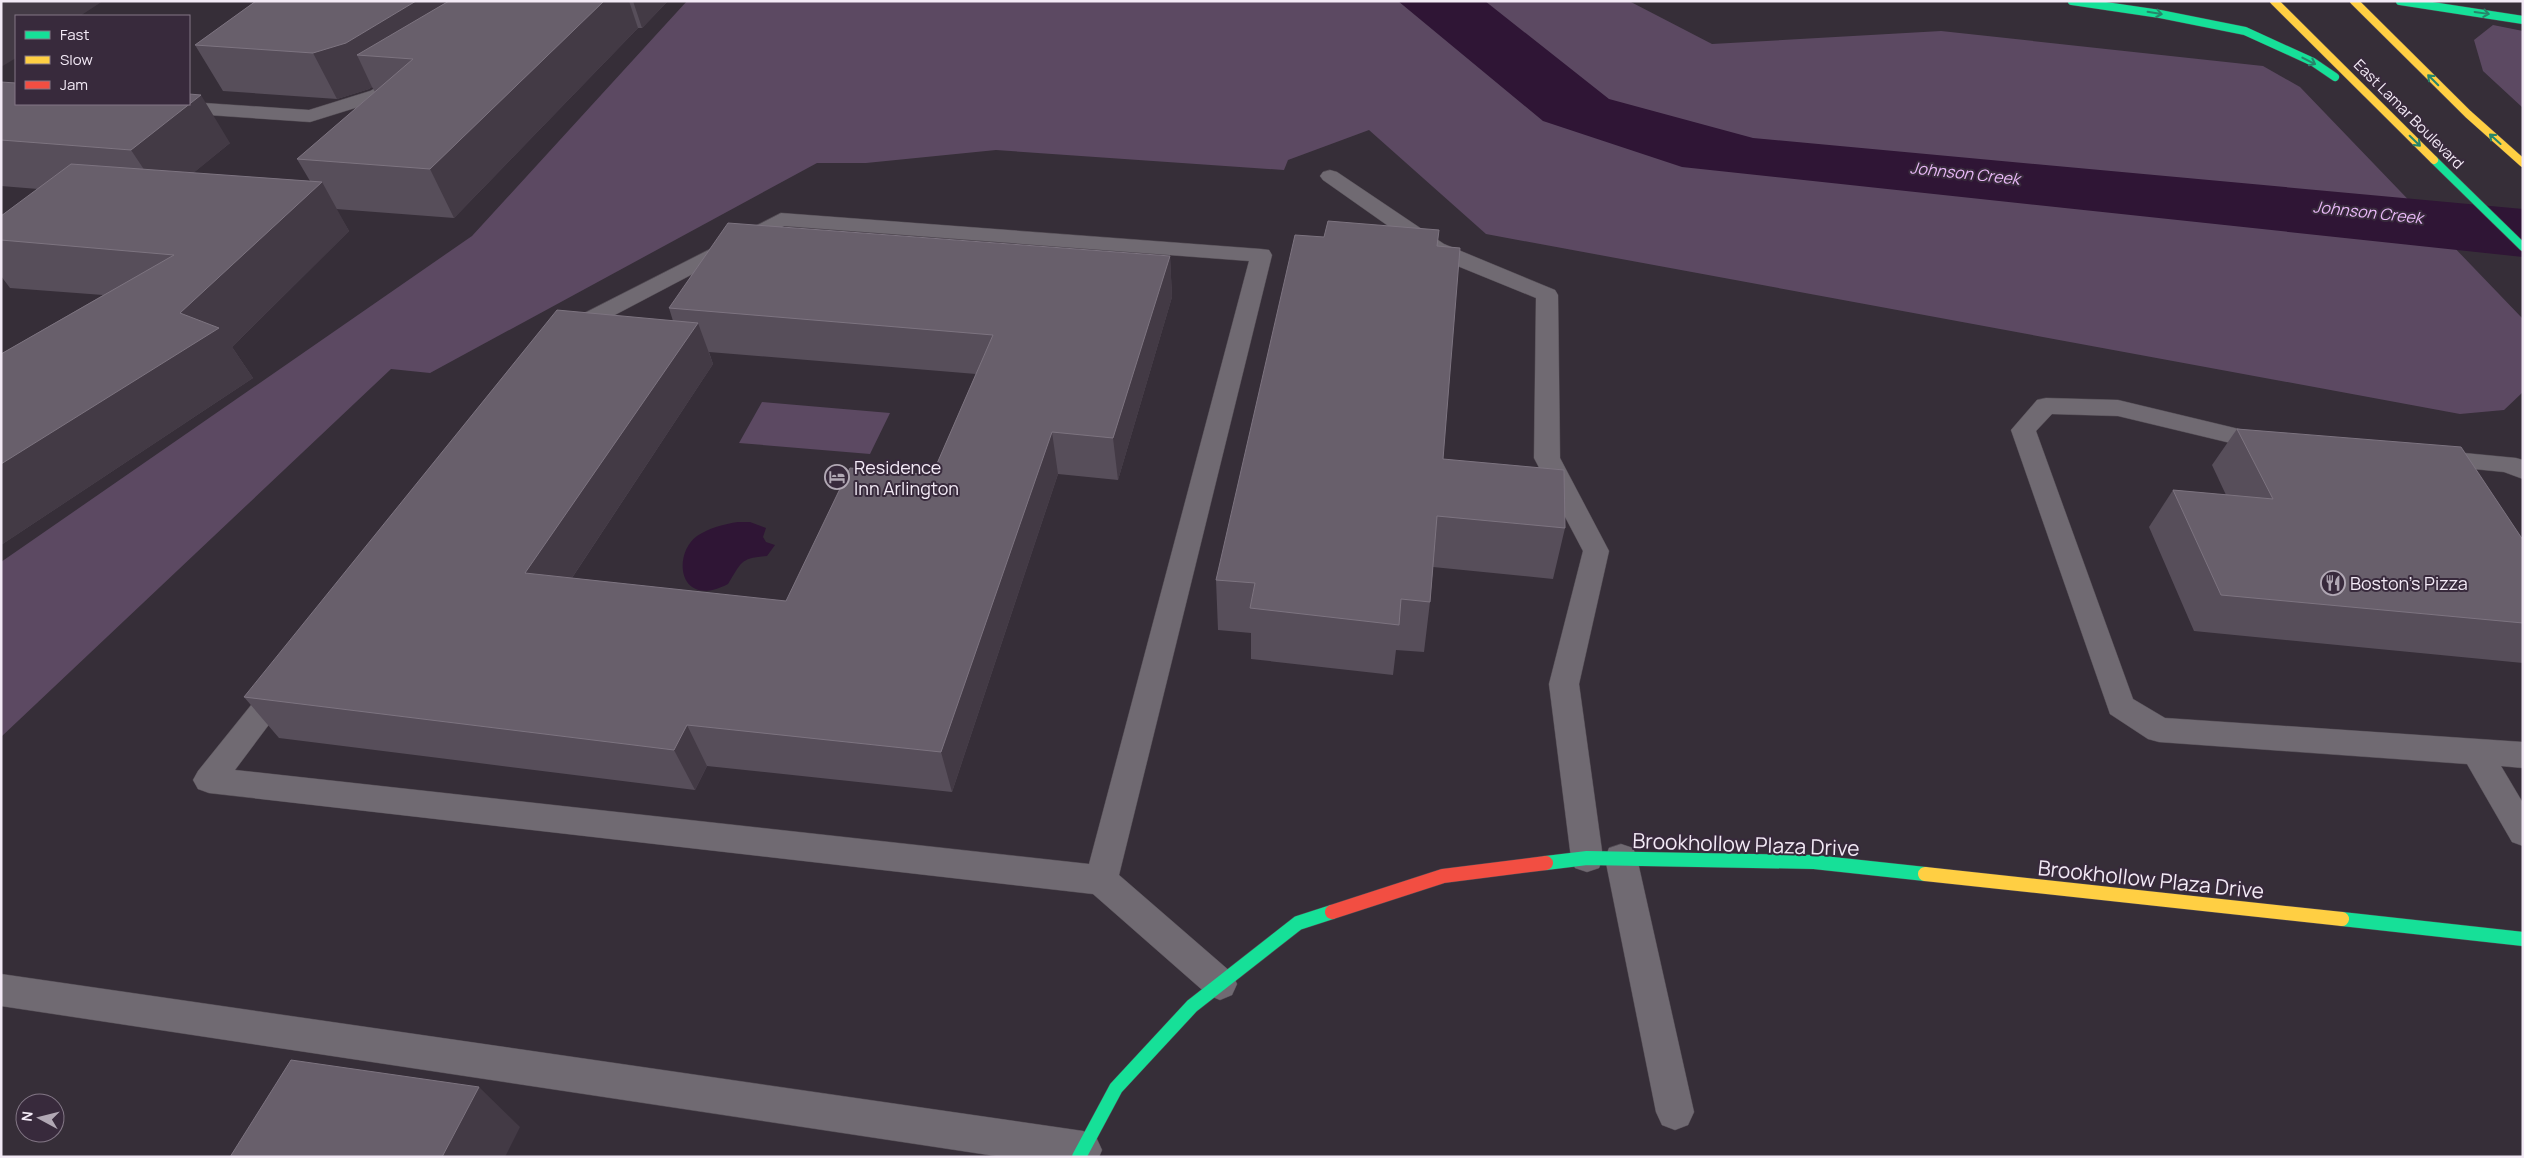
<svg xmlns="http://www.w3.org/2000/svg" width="2524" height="1158" font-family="Manrope,sans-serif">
<rect width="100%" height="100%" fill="#362e38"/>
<path fill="#5c4962" d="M687 1H1629L1712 44 1941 31 2263 66 2300 87 2523 319V392L2504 410 2460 414 1486 234 1369 130 1288 160 1284 170 996 150 866 163H817L430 373 391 369 1 737V562L472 236Z
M2493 25 2523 31V108L2483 71 2474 40Z
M762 402 890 413 870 454 739 443Z"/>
<path fill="#2f1535" d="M1398 1H1485L1609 99 1753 138 2523 209V257L1682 167 1543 121Z
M738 522H750L766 528 763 537 766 542 775 545 767 556C740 558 742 562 728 584 678 610 672 554 697 536 709 528 724 524 738 522Z"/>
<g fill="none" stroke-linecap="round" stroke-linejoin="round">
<defs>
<path id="lane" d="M399 75 405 77 408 81 384 99 310 122 136 110 129 108 127 104 189 102 309 110 370 91Z
M1330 170 1337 172 1444 244 1555 290 1558 295 1560 458 1609 551 1579 684 1603 858 1599 868 1587 872 1575 868 1571 858 1549 684 1583 551 1534 458 1536 298 1428 254 1323 180 1320 176 1323 172Z
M781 213 1261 249 1269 250 1272 255 1119 875 1232 973 1237 984 1232 995 1220 1000 1208 995 1093 894 209 793 198 789 193 780 198 771 272 679 282 675 292 679 297 687 235 770 1089 864 1249 261 784 226 573 337 565 339 557 337 554 332 557 327Z
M2046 398 2118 400 2268 436 2277 438 2281 444 2277 450 2268 452 2118 416 2052 414 2036 431 2133 699 2165 718 2523 742V768L2501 766 2523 803V846L2512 842 2467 764 2159 742 2148 739 2110 714 2011 430 2037 400Z
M2433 450 2516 458 2523 460V479L2504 472 2424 464 2420 458 2424 452Z
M1621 844 1633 848 1637 858 1694 1112 1688 1125 1675 1130 1662 1125 1656 1112 1605 858 1609 848Z
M1 974 1083 1131 1096 1137 1102 1150 1099 1157H1002L1 1006Z"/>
<path id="fast-far1" d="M2072 1 2160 14 2245 31 2313 62 2335 77
M2400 1 2523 20
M2434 160 2523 247"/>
<path id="fast" d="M1546 863 1587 858 1814 862 1925 874
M2342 919 2523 939
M1079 1157 1116 1088 1192 1006 1298 923 1332 912"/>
<path id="slow-far1" d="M2274 1 2434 160
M2354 1 2468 114 2523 163"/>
<path id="slow" d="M1925 874 2342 919"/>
<path id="jam" d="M1332 912 1443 876 1546 863"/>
</defs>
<use href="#lane" stroke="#514a52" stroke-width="1"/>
<use href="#fast-far1" stroke="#514a52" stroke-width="9"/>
<use href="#fast" stroke="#514a52" stroke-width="15"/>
<use href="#slow-far1" stroke="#514a52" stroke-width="9"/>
<use href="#slow" stroke="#514a52" stroke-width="15"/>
<use href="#jam" stroke="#514a52" stroke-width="15"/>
<use href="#lane" fill="#706a72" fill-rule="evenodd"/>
<use href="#fast-far1" stroke="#16e098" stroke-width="8"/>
<use href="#fast" stroke="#16e098" stroke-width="14"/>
<use href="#slow-far1" stroke="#ffcf43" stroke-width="8"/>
<use href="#slow" stroke="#ffcf43" stroke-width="14"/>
<use href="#jam" stroke="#f24e42" stroke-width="14"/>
</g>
<path fill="#574e5a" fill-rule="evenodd" d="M256 1H668L642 28H638L454 218 336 209 349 231 232 347 253 378 1 545V354L103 295 10 288 1 276V216L38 189 1 186V82L230 143 193 173 310 181 297 159 375 92 372 87 369 89 337 99 223 91 195 45Z
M1437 246 1443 459 1565 528 1553 579 1433 567 1430 602 1424 652 1396 650 1393 675 1251 659V633L1218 630 1216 580Z
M1170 256 1172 297 1118 480 1058 474 952 792 707 766 695 790 279 738 244 697 673 321 669 308ZM709 352 976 374 932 475 786 601 572 578 713 364Z
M2237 429 2523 540V663L2194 631 2149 527 2173 490 2226 495 2212 465Z"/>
<path fill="#433a45" d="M2 1H103L80 16H16V58L1 67V2Z
M416 1H487L413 59 357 55 372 87 369 89 337 99 313 53Z
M604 1H629L638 28 454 218 430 169Z
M633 1H668L642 28Z
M201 95 230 143 163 198 131 150Z
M322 182 349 231 232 347 253 378 1 545V464L180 313Z
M1170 256 1172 297 1118 480 1113 438Z
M698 323 713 364 548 614 525 573Z
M1052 432 1058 474 952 792 941 752Z
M687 725 707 766 695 790 674 750Z
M479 1087 520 1127 505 1157H442Z"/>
<path fill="#685f6b" stroke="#7d7480" d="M256 1H416L346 43 313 53 195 45Z
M449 1H604L430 169 297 159 413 59 357 55Z
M1 82 16 83V104H189V94L201 95 131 150 1 140Z
M71 164 322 182 180 313 219 328 1 464V354L174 255 1 240V216Z
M1328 221 1439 230 1437 246 1460 248 1443 459 1564 470 1565 528 1437 516 1430 602 1401 599 1399 625 1250 608 1255 583 1216 580 1295 235 1324 237Z
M728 223 1170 256 1113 438 1052 432 941 752 687 725 674 750 244 697 557 310 698 323 525 573 786 601 850 468 932 475 993 335 669 308Z
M2237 429 2461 447 2523 540V623L2221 595 2173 490 2273 499Z
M291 1060 479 1087 442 1157H230Z"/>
<defs><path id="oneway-shaft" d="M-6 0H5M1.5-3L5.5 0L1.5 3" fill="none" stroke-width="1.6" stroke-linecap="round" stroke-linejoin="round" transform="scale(1.25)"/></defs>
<g stroke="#27856a">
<use href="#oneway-shaft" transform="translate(2155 13) rotate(9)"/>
<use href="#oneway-shaft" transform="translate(2482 13) rotate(8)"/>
<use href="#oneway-shaft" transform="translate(2309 61) rotate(27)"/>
<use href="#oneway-shaft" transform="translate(2433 80) rotate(-135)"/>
<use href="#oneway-shaft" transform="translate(2495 139) rotate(-138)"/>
<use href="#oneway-shaft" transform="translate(2415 141) rotate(44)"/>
</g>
<defs>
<symbol id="hotel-ring" viewBox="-11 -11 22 22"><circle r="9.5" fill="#382a3c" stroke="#b1a8b4" stroke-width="1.5"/><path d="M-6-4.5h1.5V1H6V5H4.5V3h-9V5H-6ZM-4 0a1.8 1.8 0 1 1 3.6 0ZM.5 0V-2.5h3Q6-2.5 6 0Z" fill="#b1a8b4"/></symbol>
<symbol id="restaurant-ring" viewBox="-11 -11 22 22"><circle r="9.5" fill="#382a3c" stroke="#b1a8b4" stroke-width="1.5"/><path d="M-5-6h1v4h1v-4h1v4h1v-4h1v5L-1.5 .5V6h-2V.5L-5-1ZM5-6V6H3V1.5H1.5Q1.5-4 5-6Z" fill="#b1a8b4"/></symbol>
</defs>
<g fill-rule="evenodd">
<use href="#hotel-ring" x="823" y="463" width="28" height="28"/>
<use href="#restaurant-ring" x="2319" y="569" width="28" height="28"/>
</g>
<g text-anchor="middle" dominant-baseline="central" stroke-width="4" stroke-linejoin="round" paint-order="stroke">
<g font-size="15" fill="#f3eaf6" stroke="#382a3c">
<text transform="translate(2409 114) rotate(45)">East Lamar Boulevard</text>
</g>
<g font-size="16" font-style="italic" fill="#e9b8f7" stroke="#382a3c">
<text transform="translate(1965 173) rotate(6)">Johnson Creek</text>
<text transform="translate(2368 212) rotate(6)">Johnson Creek</text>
</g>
<g font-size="18" fill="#f3eaf6" stroke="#382a3c" text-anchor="start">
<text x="854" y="467">Residence<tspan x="854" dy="21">Inn Arlington</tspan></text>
<text x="2350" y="583">Boston's Pizza</text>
</g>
<g font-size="21" fill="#f3eaf6" stroke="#382a3c">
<text transform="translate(1746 844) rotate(2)">Brookhollow Plaza Drive</text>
<text transform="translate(2151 879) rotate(6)">Brookhollow Plaza Drive</text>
</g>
</g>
<rect width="2524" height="1158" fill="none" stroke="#f3eaf6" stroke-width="5"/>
<rect x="15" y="15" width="175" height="90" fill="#382a3c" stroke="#837786"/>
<rect x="25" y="31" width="25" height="8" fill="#16e098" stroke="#837786"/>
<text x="60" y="40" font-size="15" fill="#f3eaf6">Fast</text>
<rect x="25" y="56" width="25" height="8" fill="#ffcf43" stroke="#837786"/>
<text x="60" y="65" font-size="15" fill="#f3eaf6">Slow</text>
<rect x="25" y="81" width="25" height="8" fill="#f24e42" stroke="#837786"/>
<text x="60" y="90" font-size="15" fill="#f3eaf6">Jam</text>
<g transform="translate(40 1118) rotate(277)"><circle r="24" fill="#382a3c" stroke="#837786"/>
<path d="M0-4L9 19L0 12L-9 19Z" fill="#b1a8b4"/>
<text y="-8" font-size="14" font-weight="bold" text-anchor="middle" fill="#f3eaf6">N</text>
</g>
</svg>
